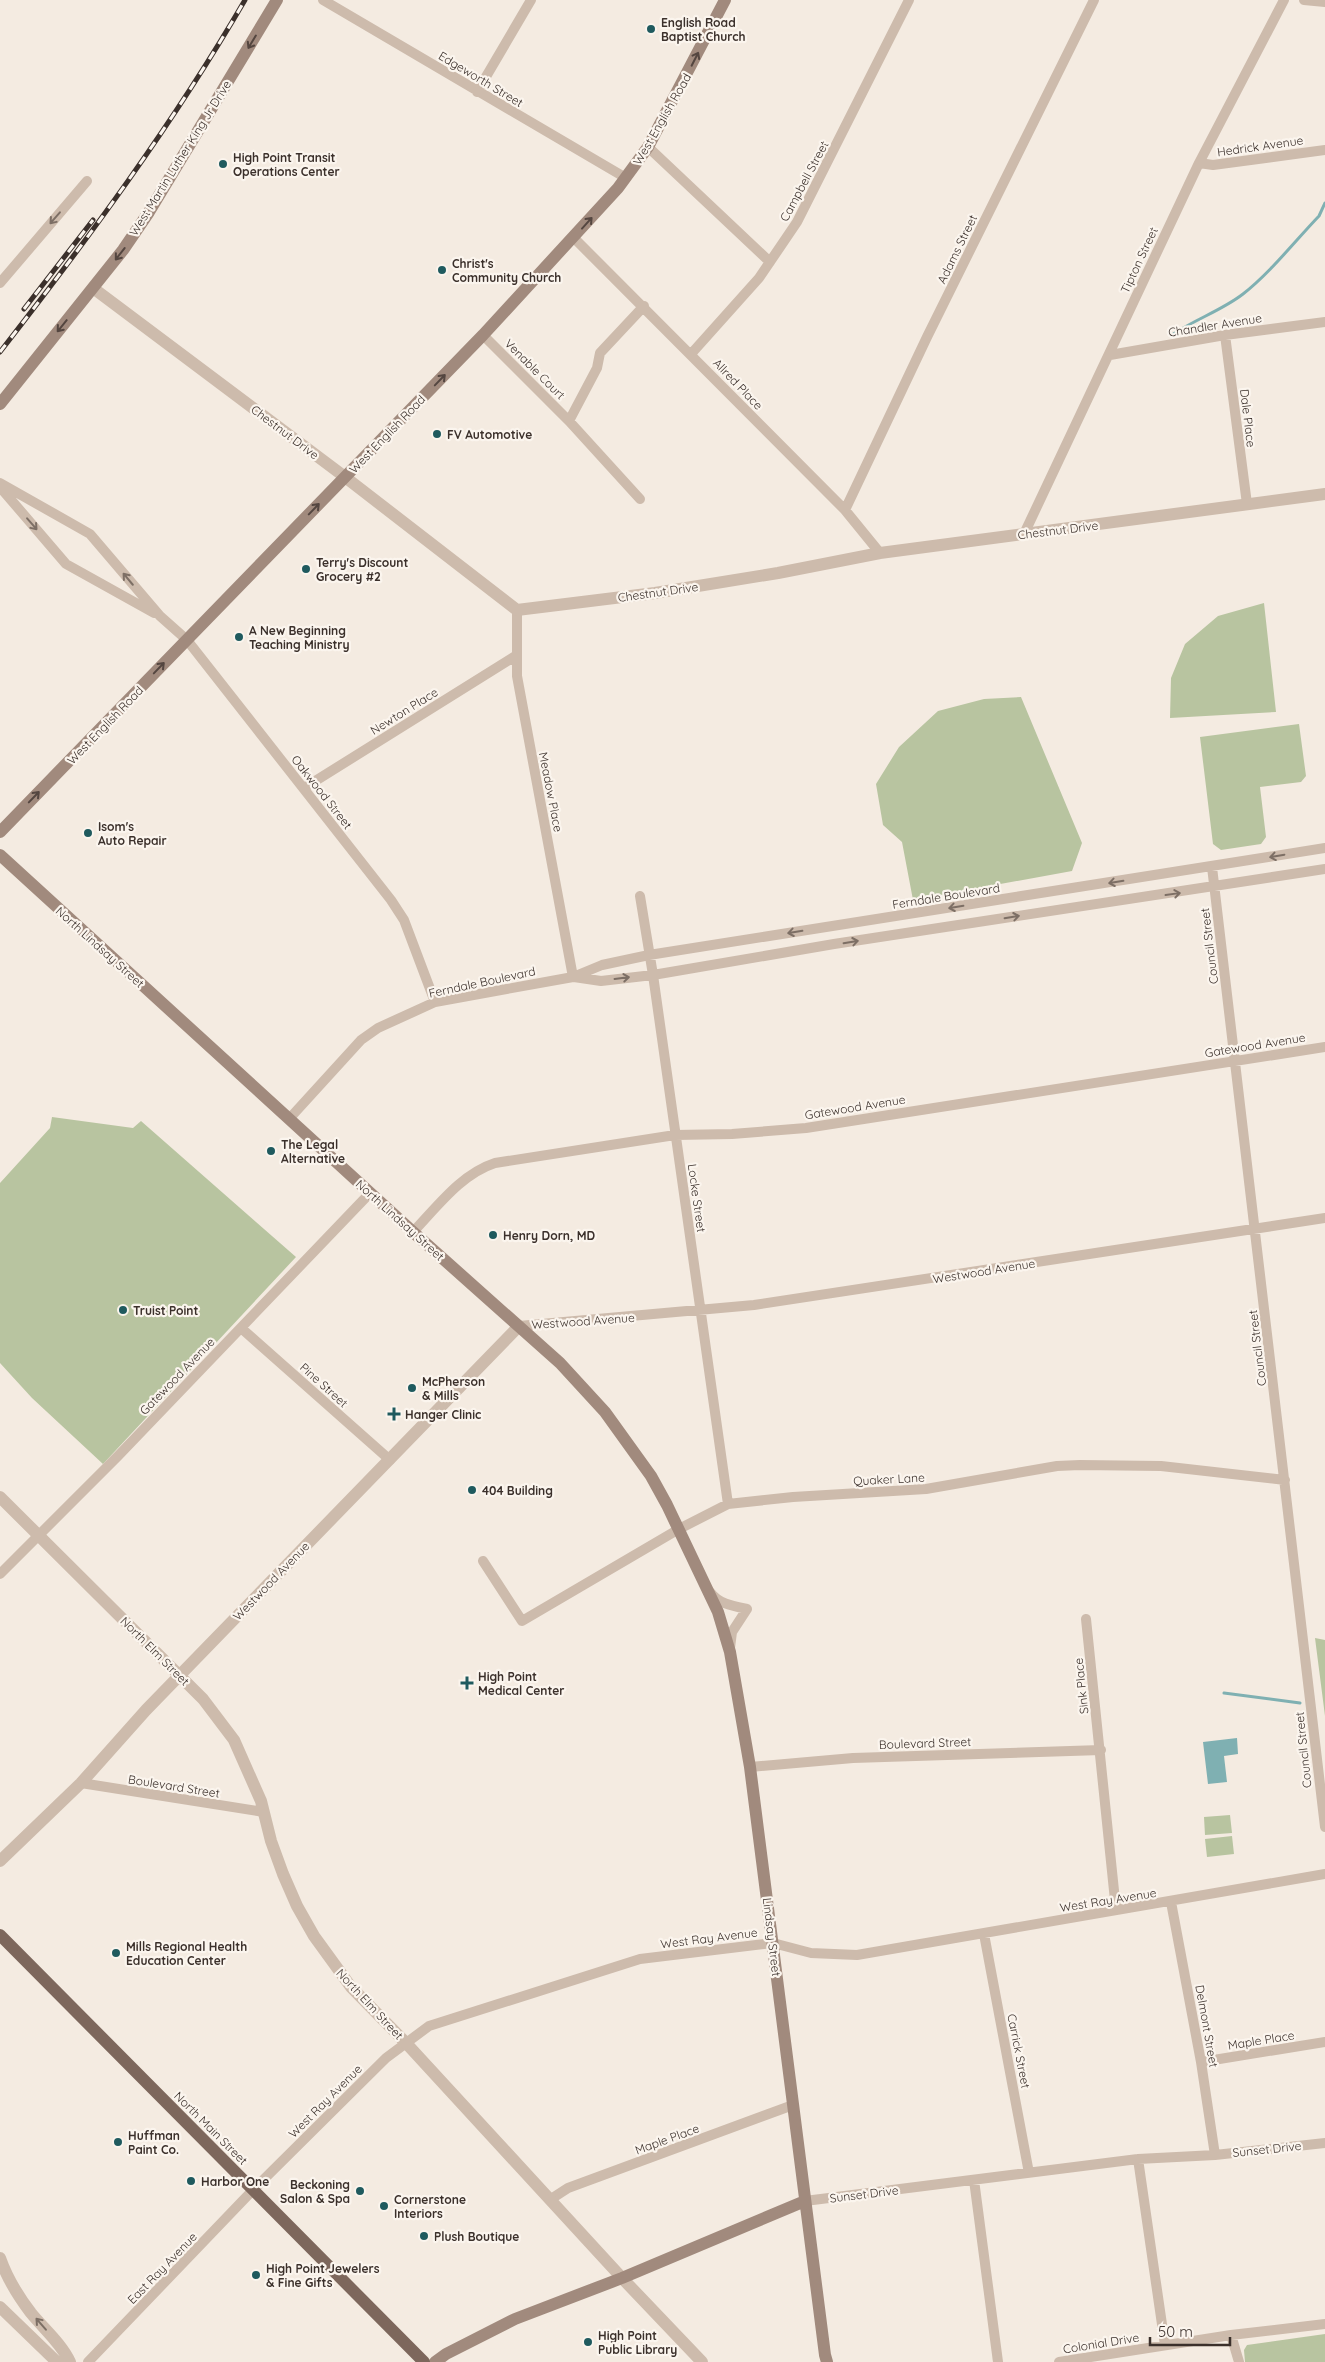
<svg xmlns="http://www.w3.org/2000/svg" width="1325" height="2362" font-family="Quicksand,sans-serif">
<rect width="100%" height="100%" fill="#f4ebe1"/>
<path fill="#b8c4a0" d="M1264 603 1276 712 1170 718 1171 678 1185 644 1218 616Z
M1021 697 1082 843 1072 871 913 900 902 842 883 825 876 784 899 747 938 711 984 699Z
M1299 724 1306 776 1301 782 1260 787 1266 837 1261 844 1221 850 1213 844 1200 737Z
M52 1117 133 1128 141 1121 296 1257 103 1464 32 1398 0 1363V1183L50 1128Z
M1315 1638 1325 1640V1716Z
M1230 1815 1232 1833 1205 1835 1204 1817Z
M1232 1836 1234 1854 1207 1857 1205 1839Z
M1325 2334V2362H1245L1244 2350 1247 2345Z"/>
<path fill="#7fb0b2" d="M1237 1738 1238 1754 1224 1756 1227 1782 1208 1784 1203 1742Z"/>
<g fill="none" stroke-linecap="round" stroke-linejoin="round">
<path stroke="#7fb0b2" stroke-width="3" d="M1172 335C1195 319 1221 311 1243 294 1270 273 1295 241 1319 216L1325 203
M1224 1693 1300 1703"/>
<path stroke="#cdbbac" stroke-width="10" d="M323 0 626 178
M1304 0 1325 2
M477 92 531 0
M648 147 770 262
M1199 163 1213 165 1325 150
M574 238 845 510 880 553
M0 283 87 181
M483 335 569 421 640 499
M1225 335 1247 504
M691 354 759 278 797 222 909 0
M1110 355 1225 335 1325 322
M569 421 597 368 600 353 644 306
M0 483 90 534 160 616 187 640 391 900 404 920 435 1002
M0 487 66 564 154 613
M845 510 927 337 1094 0
M1024 534 1199 163 1284 0
M517 610V676L573 977
M304 788 517 655
M1212 867 1325 1827
M640 896 653 975 728 1504
M574 977 601 981 653 975 834 944 1325 869
M289 1119 361 1040 378 1028 435 1002 573 977 602 965 649 955 1325 848
M413 1232C437 1207 461 1174 495 1163L675 1135 732 1134 806 1128 1325 1047
M519 1326 754 1305 1325 1218
M241 1328 390 1460
M483 1561 522 1621 679 1529 728 1504 793 1497 926 1489 1057 1466 1080 1465 1161 1466 1285 1480
M0 1574 118 1456 370 1193
M710 1592C719 1604 732 1606 747 1609L732 1632 730 1648
M1086 1619 1116 1910
M750 1767 853 1758 1101 1750
M81 1783 264 1812
M1171 1902 1201 2062 1215 2155
M984 1934 1029 2173
M1201 2062 1325 2042
M1138 2159 1165 2345
M974 2180 998 2362
M551 2199 568 2188 793 2105
M805 2201 1138 2159 1215 2155 1325 2143
M1231 2335 1239 2362
M88 2362 253 2190 386 2058 429 2026 640 1959 773 1943 811 1953 857 1955 1325 1874
M1059 2362 1231 2335 1325 2324"/>
<path stroke="#cdbbac" stroke-width="12" d="M93 288 345 477 517 610 655 593 778 573 880 553 1325 494
M0 1497 203 1699 234 1740 261 1801 271 1841 283 1874 297 1906 314 1936 351 1987 406 2043 622 2278 702 2362
M0 1861 81 1783 146 1710 519 1326
M0 2258C7 2278 18 2296 31 2313 44 2329 61 2343 70 2362
M0 2307 57 2362"/>
<path stroke="#a18a7d" stroke-width="12" d="M0 404 123 250 149 212 277 0
M0 832 483 335 618 188 648 147 725 0
M0 855 413 1232 560 1363 605 1412 651 1476 667 1505 718 1612 730 1652 750 1767 825 2355 827 2362
M435 2362 446 2354 515 2319 622 2278 805 2201"/>
<path stroke="#7d675c" stroke-width="12" d="M0 1935 424 2362"/>
<defs>
<path id="rail" d="M24 309 93 220
M0 352C88 239 173 124 245 0"/>
</defs>
<use href="#rail" stroke="#3b302b" stroke-width="5"/>
<use href="#rail" stroke="#fbf5ee" stroke-width="3" stroke-dasharray="9" stroke-linecap="butt"/>
</g>
<defs><path id="oneway-shaft" d="M-6 0H5M1.5-3L5.5 0L1.5 3" fill="none" stroke-width="1.6" stroke-linecap="round" stroke-linejoin="round" transform="scale(1.25)"/></defs>
<g stroke="#544640">
<use href="#oneway-shaft" transform="translate(252 42) rotate(121)"/>
<use href="#oneway-shaft" transform="translate(695 59) rotate(-63)"/>
<use href="#oneway-shaft" transform="translate(587 223) rotate(-48)"/>
<use href="#oneway-shaft" transform="translate(120 254) rotate(128)"/>
<use href="#oneway-shaft" transform="translate(62 326) rotate(129)"/>
<use href="#oneway-shaft" transform="translate(440 380) rotate(-46)"/>
<use href="#oneway-shaft" transform="translate(314 509) rotate(-46)"/>
<use href="#oneway-shaft" transform="translate(159 668) rotate(-46)"/>
<use href="#oneway-shaft" transform="translate(34 797) rotate(-46)"/>
</g>
<g stroke="#7d6f65">
<use href="#oneway-shaft" transform="translate(55 218) rotate(131)"/>
<use href="#oneway-shaft" transform="translate(32 524) rotate(49)"/>
<use href="#oneway-shaft" transform="translate(128 579) rotate(-130)"/>
<use href="#oneway-shaft" transform="translate(1277 856) rotate(170)"/>
<use href="#oneway-shaft" transform="translate(1116 882) rotate(171)"/>
<use href="#oneway-shaft" transform="translate(1173 894) rotate(-8)"/>
<use href="#oneway-shaft" transform="translate(956 907) rotate(171)"/>
<use href="#oneway-shaft" transform="translate(1012 917) rotate(-9)"/>
<use href="#oneway-shaft" transform="translate(795 932) rotate(171)"/>
<use href="#oneway-shaft" transform="translate(851 942) rotate(-9)"/>
<use href="#oneway-shaft" transform="translate(622 978) rotate(-7)"/>
<use href="#oneway-shaft" transform="translate(41 2324) rotate(-131)"/>
</g>
<g fill="#1f5a5e" stroke="#fbf5ee" stroke-width="2">
<circle cx="651" cy="29" r="5"/>
<circle cx="223" cy="164" r="5"/>
<circle cx="442" cy="270" r="5"/>
<circle cx="437" cy="434" r="5"/>
<circle cx="306" cy="569" r="5"/>
<circle cx="239" cy="637" r="5"/>
<circle cx="88" cy="833" r="5"/>
<circle cx="271" cy="1151" r="5"/>
<circle cx="493" cy="1235" r="5"/>
<circle cx="123" cy="1310" r="5"/>
<circle cx="412" cy="1388" r="5"/>
<path d="M391.5 1406.5h5v5h5v5h-5v5h-5v-5h-5v-5h5z"/>
<circle cx="472" cy="1490" r="5"/>
<path d="M464.5 1675.5h5v5h5v5h-5v5h-5v-5h-5v-5h5z"/>
<circle cx="116" cy="1953" r="5"/>
<circle cx="118" cy="2142" r="5"/>
<circle cx="191" cy="2181" r="5"/>
<circle cx="360" cy="2191" r="5"/>
<circle cx="384" cy="2206" r="5"/>
<circle cx="424" cy="2236" r="5"/>
<circle cx="256" cy="2275" r="5"/>
<circle cx="588" cy="2342" r="5"/>
</g>
<g text-anchor="middle" dominant-baseline="central" stroke-width="4.5" stroke-linejoin="round" paint-order="stroke">
<g font-size="12" font-weight="bold" fill="#3b302b" stroke="#fbf5ee" text-anchor="start">
<text x="661" y="22">English Road<tspan x="661" dy="14">Baptist Church</tspan></text>
<text x="233" y="157">High Point Transit<tspan x="233" dy="14">Operations Center</tspan></text>
<text x="452" y="263">Christ's<tspan x="452" dy="14">Community Church</tspan></text>
<text x="447" y="434">FV Automotive</text>
<text x="316" y="562">Terry's Discount<tspan x="316" dy="14">Grocery #2</tspan></text>
<text x="249" y="630">A New Beginning<tspan x="249" dy="14">Teaching Ministry</tspan></text>
<text x="98" y="826">Isom's<tspan x="98" dy="14">Auto Repair</tspan></text>
<text x="281" y="1144">The Legal<tspan x="281" dy="14">Alternative</tspan></text>
<text x="503" y="1235">Henry Dorn, MD</text>
<text x="133" y="1310">Truist Point</text>
<text x="422" y="1381">McPherson<tspan x="422" dy="14">&amp; Mills</tspan></text>
<text x="405" y="1414">Hanger Clinic</text>
<text x="482" y="1490">404 Building</text>
<text x="478" y="1676">High Point<tspan x="478" dy="14">Medical Center</tspan></text>
<text x="126" y="1946">Mills Regional Health<tspan x="126" dy="14">Education Center</tspan></text>
<text x="128" y="2135">Huffman<tspan x="128" dy="14">Paint Co.</tspan></text>
<text x="201" y="2181">Harbor One</text>
<text x="350" y="2184" text-anchor="end">Beckoning<tspan x="350" dy="14">Salon &amp; Spa</tspan></text>
<text x="394" y="2199">Cornerstone<tspan x="394" dy="14">Interiors</tspan></text>
<text x="434" y="2236">Plush Boutique</text>
<text x="266" y="2268">High Point Jewelers<tspan x="266" dy="14">&amp; Fine Gifts</tspan></text>
<text x="598" y="2335">High Point<tspan x="598" dy="14">Public Library</tspan></text>
</g>
<g font-size="12" fill="#3b302b" stroke="#fbf5ee">
<text transform="translate(481 79) rotate(31)">Edgeworth Street</text>
<text transform="translate(662 119) rotate(-60)">West English Road</text>
<text transform="translate(1260 146) rotate(-8)">Hedrick Avenue</text>
<text transform="translate(180 158) rotate(-58)">West Martin Luther King Jr Drive</text>
<text transform="translate(804 181) rotate(-62)">Campbell Street</text>
<text transform="translate(957 249) rotate(-64)">Adams Street</text>
<text transform="translate(1139 260) rotate(-65)">Tipton Street</text>
<text transform="translate(1215 325) rotate(-9)">Chandler Avenue</text>
<text transform="translate(535 369) rotate(45)">Venable Court</text>
<text transform="translate(738 384) rotate(46)">Allred Place</text>
<text transform="translate(1248 418) rotate(83)">Dale Place</text>
<text transform="translate(285 432) rotate(37)">Chestnut Drive</text>
<text transform="translate(387 434) rotate(-46)">West English Road</text>
<text transform="translate(1058 530) rotate(-7)">Chestnut Drive</text>
<text transform="translate(658 592) rotate(-8)">Chestnut Drive</text>
<text transform="translate(404 711) rotate(-32)">Newton Place</text>
<text transform="translate(105 725) rotate(-46)">West English Road</text>
<text transform="translate(322 792) rotate(52)">Oakwood Street</text>
<text transform="translate(551 792) rotate(79)">Meadow Place</text>
<text transform="translate(946 896) rotate(-9)">Ferndale Boulevard</text>
<text transform="translate(1209 946) rotate(-97)">Council Street</text>
<text transform="translate(100 947) rotate(42)">North Lindsay Street</text>
<text transform="translate(482 982) rotate(-12)">Ferndale Boulevard</text>
<text transform="translate(1255 1045) rotate(-9)">Gatewood Avenue</text>
<text transform="translate(855 1107) rotate(-9)">Gatewood Avenue</text>
<text transform="translate(697 1198) rotate(82)">Locke Street</text>
<text transform="translate(400 1220) rotate(42)">North Lindsay Street</text>
<text transform="translate(984 1271) rotate(-9)">Westwood Avenue</text>
<text transform="translate(583 1321) rotate(-4)">Westwood Avenue</text>
<text transform="translate(1257 1348) rotate(-97)">Council Street</text>
<text transform="translate(177 1376) rotate(-46)">Gatewood Avenue</text>
<text transform="translate(324 1385) rotate(42)">Pine Street</text>
<text transform="translate(889 1479) rotate(-3)">Quaker Lane</text>
<text transform="translate(271 1581) rotate(-46)">Westwood Avenue</text>
<text transform="translate(155 1651) rotate(45)">North Elm Street</text>
<text transform="translate(1081 1686) rotate(-96)">Sink Place</text>
<text transform="translate(925 1743) rotate(-2)">Boulevard Street</text>
<text transform="translate(1303 1750) rotate(-96)">Council Street</text>
<text transform="translate(174 1786) rotate(9)">Boulevard Street</text>
<text transform="translate(1108 1900) rotate(-9)">West Ray Avenue</text>
<text transform="translate(772 1937) rotate(83)">Lindsay Street</text>
<text transform="translate(709 1938) rotate(-7)">West Ray Avenue</text>
<text transform="translate(370 2004) rotate(47)">North Elm Street</text>
<text transform="translate(1207 2026) rotate(80)">Delmont Street</text>
<text transform="translate(1261 2040) rotate(-9)">Maple Place</text>
<text transform="translate(1019 2051) rotate(79)">Carrick Street</text>
<text transform="translate(325 2101) rotate(-45)">West Ray Avenue</text>
<text transform="translate(211 2128) rotate(45)">North Main Street</text>
<text transform="translate(667 2139) rotate(-20)">Maple Place</text>
<text transform="translate(1267 2149) rotate(-6)">Sunset Drive</text>
<text transform="translate(864 2194) rotate(-7)">Sunset Drive</text>
<text transform="translate(162 2268) rotate(-46)">East Ray Avenue</text>
<text transform="translate(1101 2343) rotate(-9)">Colonial Drive</text>
</g>
</g>
<path d="M1150 2337v8h80v-8" fill="none" stroke="#3b302b" stroke-width="2.5"/>
<text x="1158" y="2337" font-size="15" fill="#3b302b" stroke="#fbf5ee" stroke-width="4" paint-order="stroke">50 m</text>
</svg>
